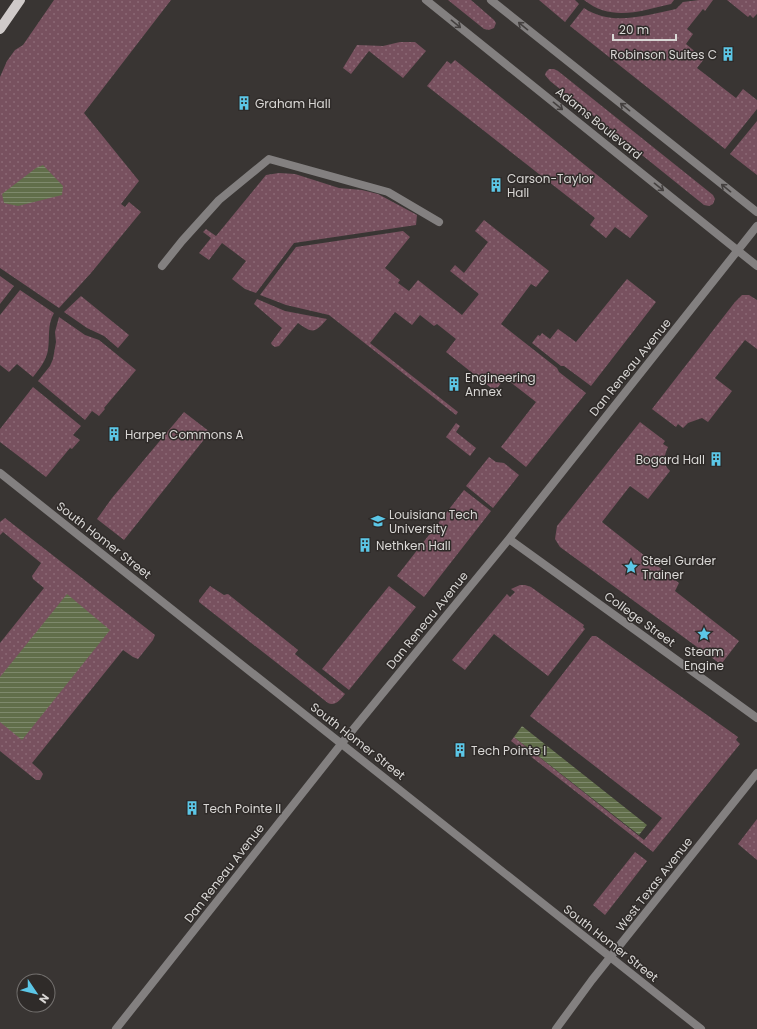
<svg xmlns="http://www.w3.org/2000/svg" width="757" height="1029" font-family="Poppins,sans-serif">
<defs>
<pattern id="green-dots" width="8" height="8" patternUnits="userSpaceOnUse"><rect width="8" height="8" fill="#78515f"/><path d="M2 2h.1M6 6h.1" fill="none" stroke="#8b6975" stroke-width="1.8" stroke-linecap="round"/></pattern>
<pattern id="water-rules" width="6" height="5" patternUnits="userSpaceOnUse"><rect width="6" height="5" fill="#616e4a"/><path d="M0 2.5h6" fill="none" stroke="#7e896c"/></pattern>
</defs>
<rect width="100%" height="100%" fill="#393533"/>
<path fill="url(#green-dots)" d="M54 0H171L84 113 139 181 121 204 125 207 129 202 141 212 91 273 59 308 0 268V77L7 61 15 50 23 45Z
M448 0H471L494 20 496 23 494 28 489 30 484 29Z
M539 0H575L579 4 565 22Z
M584 0H674L671 4C640 11 612 22 584 0Z
M699 0H713L705 11 703 9 687 29 693 34 686 44 704 59 697 68 736 98 743 89 757 100V109L725 149 570 26 584 8C612 27 646 15 676 9L683 2Z
M727 0H757V14L753 18 750 15 748 17Z
M400 42H415L426 51 403 78 369 51 351 74 343 68 357 45 383 46Z
M455 60 648 216 630 238 615 227 606 238 590 225 595 218 427 86 447 61 451 64Z
M549 69H554L558 71 713 195 715 199 713 204 709 206 704 205 550 81 545 75 546 72Z
M757 121V175L730 154Z
M279 173 295 174 339 188 362 190 378 194 417 215 416 225 294 243 256 293 245 289 232 279 246 261 222 243 209 260 199 253 211 238 203 232 206 229 216 236 266 175Z
M484 220 549 271 536 287 531 284 501 324 557 368 559 372 586 393 526 467 501 447 536 402 505 378 495 391 446 352 456 339 437 324 434 326 420 315 412 325 395 312 370 343 458 412 456 415 329 315 286 305 260 295 296 247 403 231 410 237 385 268 400 280 398 283 409 291 418 280 462 315 479 294 450 271 455 265 464 273 488 242 475 231Z
M0 276 14 286 0 304Z
M627 279 656 302 591 386 564 366H561L532 343 538 335 540 336 542 333 550 339 558 329 576 342Z
M20 290 54 313C47 325 50 337 48 350 46 361 40 368 33 377L17 364 9 372 0 365V315Z
M742 295H749L757 300V349L745 340 715 378 732 391 708 422 702 418 688 423 683 428 678 424 676 427 652 409 735 302Z
M81 296 129 335 118 348 104 336 87 328 64 312Z
M257 299 285 311 327 319C315 333 313 334 298 323L279 346 275 347 272 345 271 343 282 328 254 304Z
M59 317 85 335 99 340 136 370 104 408 105 409 99 416 92 411 85 420 38 381 50 366 53 359 56 342 55 332Z
M33 387 81 426 73 435 80 440 72 449 70 448 46 477 0 442V429Z
M184 412 210 432 124 540 97 519 112 498Z
M640 422 665 441 663 444 668 447C664 456 662 464 670 471L648 499 630 486 602 522 679 583 675 591 739 641 722 663H719L560 547 555 539 557 526Z
M456 423 460 426 456 432 476 448 470 456 446 437Z
M489 457 496 462 504 463 519 475 493 508 466 486Z
M464 490 491 511 424 597 397 576Z
M5 518 155 635 153 640 138 659 133 657 123 650 32 763 41 771 43 774 40 780H36L0 751V643L44 588 33 579 32 576 41 563 3 532 0 535V522Z
M520 585H525L531 587 584 625 583 627 585 629 548 676 494 634 465 670 452 660 507 594 510 597 515 592 511 589Z
M210 586 224 595 228 594 298 650 295 654 345 694C341 699 335 707 328 703L199 602V600Z
M389 586 416 607 349 690 322 669Z
M592 636H596L738 737 736 740 740 744 653 852 511 741 514 737 644 840 662 818 530 716Z
M757 819V860L738 844Z
M635 852 647 861 605 915 593 905Z"/>
<path fill="url(#water-rules)" d="M43 165 63 186 62 195 18 206 4 203 2 194 36 168Z
M67 594 110 630 22 740 0 722V677Z
M522 726 647 825 639 835 514 737Z"/>
<g fill="none" stroke-linecap="round" stroke-linejoin="round">
<path stroke="#838080" stroke-width="8" d="M162 266 182 241 219 200 269 159 388 192 439 222"/>
<path stroke="#838080" stroke-width="8" d="M426 0 757 266
M491 0 757 212
M0 473 701 1029
M509 539 757 718
M116 1029 342 743 509 539 757 226
M556 1029 592 980 757 773"/>
<path stroke="#cfcac9" stroke-width="10" d="M0 29 20 0"/>
</g>
<defs><path id="oneway-shaft" d="M-6 0H5M1.5-3L5.5 0L1.5 3" fill="none" stroke-width="1.6" stroke-linecap="round" stroke-linejoin="round"/></defs>
<g stroke="#44403f">
<use href="#oneway-shaft" transform="translate(456 24) rotate(39)"/>
<use href="#oneway-shaft" transform="translate(523 26) rotate(-141)"/>
<use href="#oneway-shaft" transform="translate(558 106) rotate(39)"/>
<use href="#oneway-shaft" transform="translate(625 107) rotate(-141)"/>
<use href="#oneway-shaft" transform="translate(659 187) rotate(39)"/>
<use href="#oneway-shaft" transform="translate(726 188) rotate(-141)"/>
</g>
<defs>
<symbol id="building-bare" viewBox="-9 -9 18 18"><path d="M-4-6H4V6H1V3H-1V6H-4ZM-2.5-4.3h1.7v1.8h-1.7ZM.8-4.3h1.7v1.8H.8ZM-2.5-1h1.7V.8h-1.7ZM.8-1h1.7V.8H.8Z" fill="#5cc7e7" stroke="#2f2b29" stroke-width="2.5" paint-order="stroke"/></symbol>
<symbol id="university-bare" viewBox="-9 -9 18 18"><path d="M0-5L7-2L0 1L-7-2ZM-4 1L0 2.5L4 1V4Q0 6-4 4Z" fill="#5cc7e7" stroke="#2f2b29" stroke-width="2.5" paint-order="stroke"/></symbol>
<symbol id="sight-bare" viewBox="-9 -9 18 18"><path d="M0-6L1.8-2.2L6-1.7L2.9 1.2L3.7 5.4L0 3.3L-3.7 5.4L-2.9 1.2L-6-1.7L-1.8-2.2Z" fill="#5cc7e7" stroke="#2f2b29" stroke-width="2.5" paint-order="stroke"/></symbol>
</defs>
<g fill-rule="evenodd">
<use href="#building-bare" x="718" y="44" width="20" height="20"/>
<use href="#building-bare" x="234" y="93" width="20" height="20"/>
<use href="#building-bare" x="486" y="175" width="20" height="20"/>
<use href="#building-bare" x="444" y="374" width="20" height="20"/>
<use href="#building-bare" x="104" y="424" width="20" height="20"/>
<use href="#building-bare" x="706" y="449" width="20" height="20"/>
<use href="#university-bare" x="368" y="511" width="20" height="20"/>
<use href="#building-bare" x="355" y="535" width="20" height="20"/>
<use href="#sight-bare" x="621" y="557" width="20" height="20"/>
<use href="#sight-bare" x="694" y="624" width="20" height="20"/>
<use href="#building-bare" x="450" y="740" width="20" height="20"/>
<use href="#building-bare" x="182" y="798" width="20" height="20"/>
</g>
<g text-anchor="middle" dominant-baseline="central" stroke-width="3" stroke-linejoin="round" paint-order="stroke">
<g font-size="12" fill="#d9d7d5" stroke="#2f2b29" text-anchor="start">
<text x="717" y="54" text-anchor="end">Robinson Suites C</text>
<text x="255" y="103">Graham Hall</text>
<text x="507" y="178">Carson-Taylor<tspan x="507" dy="14">Hall</tspan></text>
<text x="465" y="377">Engineering<tspan x="465" dy="14">Annex</tspan></text>
<text x="125" y="434">Harper Commons A</text>
<text x="705" y="459" text-anchor="end">Bogard Hall</text>
<text x="389" y="514">Louisiana Tech<tspan x="389" dy="14">University</tspan></text>
<text x="376" y="545">Nethken Hall</text>
<text x="642" y="560">Steel Gurder<tspan x="642" dy="14">Trainer</tspan></text>
<text x="704" y="651" text-anchor="middle">Steam<tspan x="704" dy="14">Engine</tspan></text>
<text x="471" y="750">Tech Pointe I</text>
<text x="203" y="808">Tech Pointe II</text>
</g>
<g font-size="12" fill="#d9d7d5" stroke="#2f2b29">
<text transform="translate(599 123) rotate(39)">Adams Boulevard</text>
<text transform="translate(630 367) rotate(-51)">Dan Reneau Avenue</text>
<text transform="translate(104 540) rotate(38)">South Homer Street</text>
<text transform="translate(640 619) rotate(36)">College Street</text>
<text transform="translate(427 620) rotate(-51)">Dan Reneau Avenue</text>
<text transform="translate(358 741) rotate(38)">South Homer Street</text>
<text transform="translate(224 873) rotate(-52)">Dan Reneau Avenue</text>
<text transform="translate(654 884) rotate(-52)">West Texas Avenue</text>
<text transform="translate(611 943) rotate(38)">South Homer Street</text>
</g>
</g>
<g transform="translate(36 993) rotate(125)"><circle r="19" fill="#2f2b29" stroke="#73706e"/>
<path d="M0-3L7 15L0 10L-7 15Z" fill="#5cc7e7"/>
<text y="-6" font-size="11" font-weight="bold" text-anchor="middle" fill="#d9d7d5">N</text>
</g>
<path d="M613 34v6h63v-6" fill="none" stroke="#d9d7d5" stroke-width="2"/>
<text x="619" y="34" font-size="12" fill="#d9d7d5" stroke="#2f2b29" stroke-width="3" paint-order="stroke">20 m</text>
</svg>
